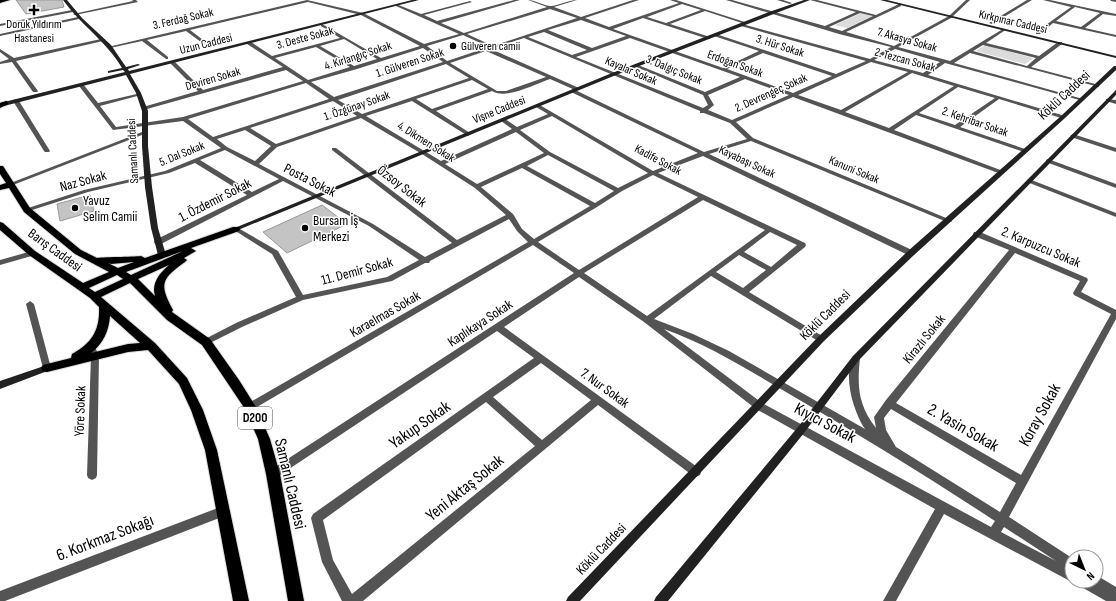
<svg xmlns="http://www.w3.org/2000/svg" width="1116" height="601" font-family="'Sofia Sans Condensed',sans-serif">
<rect width="100%" height="100%" fill="#fff"/>
<path fill="#dbdbdb" d="M861 13 872 16 847 28 835 25Z
M985 45 1033 58 1025 64 976 51Z"/>
<path fill="#c4c4c4" stroke="#989898" d="M16 0H62L64 7 26 14Z
M90 195 94 211 60 221 57 204Z
M322 205 347 224 287 253 263 232Z"/>
<g fill="none" stroke-linecap="round" stroke-linejoin="round">
<defs>
<path id="primary" d="M6 101 8 102V104L0 108V103Z
M0 166H3L30 208 81 250 97 258C99 257 134 257 141 256L145 258 233 227H239L240 229 239 231 191 248 196 251 184 258 187 260 185 262C161 279 159 284 173 310L172 312 210 339 239 380 256 407 270 439 280 474 304 601H288L266 474 258 439 245 409 202 345 167 320 130 283 101 297 155 343 187 378 203 410 217 450 249 601H233L205 450 191 410 179 384 148 350 128 352 47 372 43 371 41 368 43 365 71 358 72 354C92 343 100 330 99 307L90 298 29 255 0 230V222L3 223 35 251 83 283 109 272 75 254 24 212 9 188 0 190V185L6 183 0 174ZM183 251 131 275 126 272ZM134 262 118 268 108 263 111 264ZM169 265C160 273 151 283 155 296L138 279ZM117 275 123 279 95 292 89 288ZM110 316 140 343 128 344 91 353C103 344 109 331 110 316Z"/>
<path id="highway" d="M0 0H10L0 3Z"/>
</defs>
<use href="#primary" stroke="#dbdbdb" stroke-width="2"/>
<use href="#highway" stroke="#dbdbdb" stroke-width="2"/>
<path fill="#545454" fill-rule="evenodd" d="M132 0H136L138 2 75 15 73 14 133 1Z
M307 0 363 13 424 44 459 34 396 6V4L421 14 470 1 472 2 424 15 437 21 514 0H520L441 23 464 33 547 7 528 0C536 0 543 6 551 6 558 6 568 0 577 0L554 7 581 17 633 0H639L585 18 609 27 679 3 670 0H676L748 23 745 24 705 11 670 24 710 37V39H708L643 18 613 29 723 68 759 51 714 36V35L716 34 836 74 866 61 741 26 740 25 742 24 870 59 891 47 839 34 726 0H732L825 26 856 12 810 0H817L876 15 899 4H901V6L846 32 894 46 949 16 966 0H970L951 18 898 47 950 61 1003 29 1005 30 1004 31 986 43 1039 56 1058 42H1062V44L1031 67 1099 85V87L970 53 954 63 1083 99V101L945 63 928 75 1065 116V118H1061L999 99 960 127 1028 150V152H1024L916 115 894 130 1003 171V173L1001 174 793 97 736 122 753 138 951 220 952 221 951 222H947L751 141 709 154 914 251 915 253 914 255H908L703 156 658 173 805 243 806 245 805 247 749 292 824 337 825 339 824 341H818L711 276 654 319 693 334 729 351 865 429C853 411 843 376 853 356H859L860 358C857 386 858 405 876 428L874 417 886 400 1009 250 974 236 973 234 974 232H980L1087 278 1088 280 1081 292 1116 310V319L1009 517 1072 558V581H1074L1072 582 1068 580 944 514 896 601H883L935 509 756 409 644 322 579 277 504 327 700 469 701 472 700 475 696 477 692 475 598 405 363 601H342L322 562 311 518 313 514 534 358 497 331 277 477 273 479 269 477 268 474 269 471 574 273 533 245 250 411 247 410 245 407 247 404 528 242 517 231 509 219 430 261 429 263H425L392 281 303 300 242 327 206 345 203 344 202 342 203 340 236 323 296 297 272 254 234 230 232 229 234 228H238L278 251 303 295 387 277 419 260 369 226 283 181 161 244H155L154 242 155 240 247 195 195 163 169 173 88 192 29 211 27 212 24 210 25 209 84 190 165 171 221 148 183 121 113 130 79 86V84H83L98 103 141 93V95L100 106 116 127 183 117 303 81 286 70 147 109H143V107L198 91 170 63V61H174L203 90 283 67 247 44V42H251L272 56 340 38 321 26V24H322L381 58 420 46 361 15 308 2 190 30 211 46V48H209L186 31 147 40 168 57V59H166L142 41 110 48 108 47ZM682 4 701 10 666 23 647 17ZM550 9 577 18 493 46 467 34ZM860 13 873 16 842 31 829 27ZM581 20 626 36 592 48 548 30ZM544 32 587 50 572 55 528 37ZM463 35 489 47 447 61 427 46ZM524 38 700 111V113H704L730 123 747 139 704 152 573 89 571 90V92L698 153 653 171 538 104 536 105V107L548 114 517 127 505 119H501V121L512 129 441 161 366 116 412 101 468 136 471 134 470 133 436 111 492 91C506 100 535 84 550 79L575 90H579V88L491 49ZM630 38 740 77 705 92 638 65 634 66 703 95 708 105 703 108 576 57ZM344 39 377 59 354 66 320 46ZM983 45 1036 58 1027 66 973 51ZM316 47 350 67 308 80 275 58ZM423 48 443 62 334 97 311 82 357 69ZM895 49 940 62 923 73 874 60ZM486 51 546 77 506 91H497L450 63ZM763 53 832 76 793 93 727 69ZM871 62 908 72 841 110 798 95ZM446 64 469 78 362 114 338 100ZM912 73 954 86 889 128 845 112ZM745 79 789 95 732 120 708 110 714 105 708 95ZM472 80 488 89 432 109 416 99ZM306 83 329 99 213 137 188 119ZM958 87 995 98 955 125 919 113ZM333 101 357 116 276 144 250 128ZM552 116 648 173 618 188 550 152 520 130ZM361 118 422 154 475 188 506 215 457 240 336 148H332V150L452 243 425 257 373 224 259 164 277 147ZM245 130 271 146 255 161 227 147 217 139ZM516 132 544 153 477 184 445 164ZM225 150 279 179 252 192 200 160ZM548 155 614 191 595 203 527 166ZM522 168 590 206 534 239 522 229 513 214 481 187ZM653 175 698 197 579 270 538 242 597 207 622 191ZM703 200 765 230 647 316 584 273ZM770 232 797 245 771 267 744 252ZM1015 253 1080 281 1073 293 1074 295 1111 314 1021 475 896 403ZM739 255 766 270 743 288 716 272ZM664 329C709 345 750 371 791 395 860 435 928 477 995 521L991 527 762 403ZM541 363 591 400 542 440 493 397ZM486 402 535 446 352 594 333 560 323 520ZM891 409 1016 483 1000 512 896 447 886 430 884 418ZM1004 527 1056 561 1001 532Z
M777 0H783L792 3 790 4Z
M1027 0H1032L992 24 989 23Z
M1043 0H1050L1116 14V16L1103 14 1085 28 1116 35V37L1053 23 1040 34H1036V32L1071 7ZM1075 7 1100 13 1081 27 1056 21Z
M1110 0H1116V2L1111 1Z
M72 10 73 12 0 26V24Z
M78 17 79 19 0 36V34Z
M101 39H103V41L16 61 38 91 37 92H33L12 62 0 64V62L9 59 0 52V49L14 58Z
M16 99 19 101 50 151 49 152H45L44 151 13 101Z
M1106 99 1116 100V104L1106 101Z
M142 132 147 133 13 185 11 186 8 184Z
M1073 134 1116 148V152L1071 137 1070 136Z
M1048 159 1116 184V188L1046 162V160Z
M1029 179 1116 213V217L1027 182V180Z
M32 251H35L36 253 35 255 0 265V260Z
M30 301 34 304 51 368 50 370H44L43 368 26 304Z
M92 346 95 347 99 356 97 475 96 478 92 480 88 478 87 475 91 356 88 349 89 347Z
M223 506 227 507 228 511 227 515 5 601H0V591Z
M1096 575 1116 587V601H1106L1078 585 1076 581H1096Z"/>
<path fill="#212121" fill-rule="evenodd" d="M63 0H67L82 18 111 45 126 67 138 64 140 65 128 69 129 71 412 0H419L130 74 141 93 148 111V146L152 187 158 228 166 255 162 257 158 255 151 228 145 187 142 146V111L136 93 126 75 0 107V103L125 72 123 70 108 73V71L122 68C106 41 81 25 63 0Z
M804 0H810L616 75 238 230 236 231 232 229 612 73 769 12Z
M880 0H887L1116 56V58Z
M1114 66H1116V70L1065 118 914 255 824 341 580 601H566L568 597 818 337 908 251 1061 116Z
M1116 90V95L859 360 804 433 668 601H654L656 597 798 427 853 356Z
M47 365 50 366 51 368 50 370 0 389V381Z"/>
<use href="#primary" fill="#000" fill-rule="evenodd"/>
<use href="#highway" fill="#000" fill-rule="evenodd"/>
</g>
<g fill="#000" stroke="#fff" stroke-width="1.5">
<path d="M32 4h4v4h4v4h-4v4h-4v-4h-4v-4h4z"/>
<circle cx="453" cy="46" r="4"/>
<circle cx="75" cy="208" r="4"/>
<circle cx="305" cy="228" r="4"/>
</g>
<g text-anchor="middle" dominant-baseline="central" stroke-width="3" stroke-linejoin="round" paint-order="stroke">
<g font-size="12" fill="#000" stroke="#fff">
<text transform="translate(183 19) rotate(-13)">3. Ferdağ Sokak</text>
<text transform="translate(1013 22) rotate(13)">Kırkpınar Caddesi</text>
<text transform="translate(305 38) rotate(-15)">3. Deste Sokak</text>
<text transform="translate(907 40) rotate(16)">7. Akasya Sokak</text>
<text transform="translate(206 44) rotate(-14)">Uzun Caddesi</text>
<text transform="translate(780 46) rotate(18)">3. Hür Sokak</text>
<text transform="translate(358 56) rotate(-18)">4. Kırlangıç Sokak</text>
<text transform="translate(905 60) rotate(15)">2. Tezcan Sokak</text>
<text transform="translate(410 63) rotate(-18)">1. Gülveren Sokak</text>
<text transform="translate(735 64) rotate(20)">Erdoğan Sokak</text>
<text transform="translate(674 70) rotate(22)">3. Dalgıç Sokak</text>
<text transform="translate(631 71) rotate(23)">Kayalar Sokak</text>
<text transform="translate(213 79) rotate(-16)">Deviren Sokak</text>
<text transform="translate(771 93) rotate(-24)">2. Devrengeç Sokak</text>
<text transform="translate(357 106) rotate(-19)">1. Özgünay Sokak</text>
<text transform="translate(499 110) rotate(-22)">Vişne Caddesi</text>
<text transform="translate(975 122) rotate(19)">2. Kehribar Sokak</text>
<text transform="translate(426 142) rotate(32)">4. Dikmen Sokak</text>
<text transform="translate(133 151) rotate(-93)">Samanlı Caddesi</text>
<text transform="translate(182 154) rotate(-22)">5. Dal Sokak</text>
<text transform="translate(658 160) rotate(28)">Kadife Sokak</text>
<text transform="translate(747 162) rotate(25)">Kayabaşı Sokak</text>
<text transform="translate(854 170) rotate(23)">Kanuni Sokak</text>
</g>
<g font-size="12" fill="#000" stroke="#fff">
<text x="34" y="24">Doruk Yıldırım<tspan x="34" dy="14">Hastanesi</tspan></text>
<text x="461" y="46" text-anchor="start">Gülveren camii</text>
</g>
<rect fill="#fff" stroke="#4c4c4c" stroke-width="1" x="238" y="407" width="34" height="22" rx="3"/>
<g font-size="13" font-weight="bold" fill="#000">
<text x="255" y="418">D200</text>
</g>
<g font-size="14" fill="#000" stroke="#fff">
<text transform="translate(1064 95) rotate(-43)">Köklü Caddesi</text>
<text transform="translate(310 180) rotate(27)">Posta Sokak</text>
<text transform="translate(83 181) rotate(-15)">Naz Sokak</text>
<text transform="translate(402 186) rotate(38)">Özsoy Sokak</text>
<text transform="translate(215 200) rotate(-27)">1. Özdemir Sokak</text>
<text transform="translate(1041 247) rotate(23)">2. Karpuzcu Sokak</text>
<text transform="translate(55 250) rotate(36)">Barış Caddesi</text>
<text transform="translate(357 271) rotate(-15)">11. Demir Sokak</text>
<text transform="translate(385 314) rotate(-30)">Karaelmas Sokak</text>
<text transform="translate(825 315) rotate(-45)">Köklü Caddesi</text>
<text transform="translate(480 323) rotate(-33)">Kaplıkaya Sokak</text>
<text transform="translate(924 339) rotate(-51)">Kirazlı Sokak</text>
<text transform="translate(605 388) rotate(36)">7. Nur Sokak</text>
<text transform="translate(80 411) rotate(-88)">Yöre Sokak</text>
<text transform="translate(601 549) rotate(-46)">Köklü Caddesi</text>
</g>
<g font-size="14" fill="#000" stroke="#fff" text-anchor="start">
<text x="83" y="200">Yavuz<tspan x="83" dy="16">Selim Camii</tspan></text>
<text x="313" y="220">Bursam İş<tspan x="313" dy="16">Merkezi</tspan></text>
</g>
<g font-size="17" fill="#000" stroke="#fff">
<text transform="translate(1040 415) rotate(-61)">Koray Sokak</text>
<text transform="translate(825 423) rotate(28)">Kıyıcı Sokak</text>
<text transform="translate(420 425) rotate(-35)">Yakup Sokak</text>
<text transform="translate(963 428) rotate(30)">2. Yasin Sokak</text>
<text transform="translate(290 484) rotate(77)">Samanlı Caddesi</text>
<text transform="translate(465 488) rotate(-39)">Yeni Aktaş Sokak</text>
<text transform="translate(105 538) rotate(-21)">6. Korkmaz Sokağı</text>
</g>
</g>
<g transform="translate(1084 569) rotate(137)"><circle r="19" fill="#ffffff" stroke="#999999"/>
<path d="M0-3L7 15L0 10L-7 15Z" fill="#000000"/>
<text y="-6" font-size="11" font-weight="bold" text-anchor="middle" fill="#000000">N</text>
</g>
</svg>
